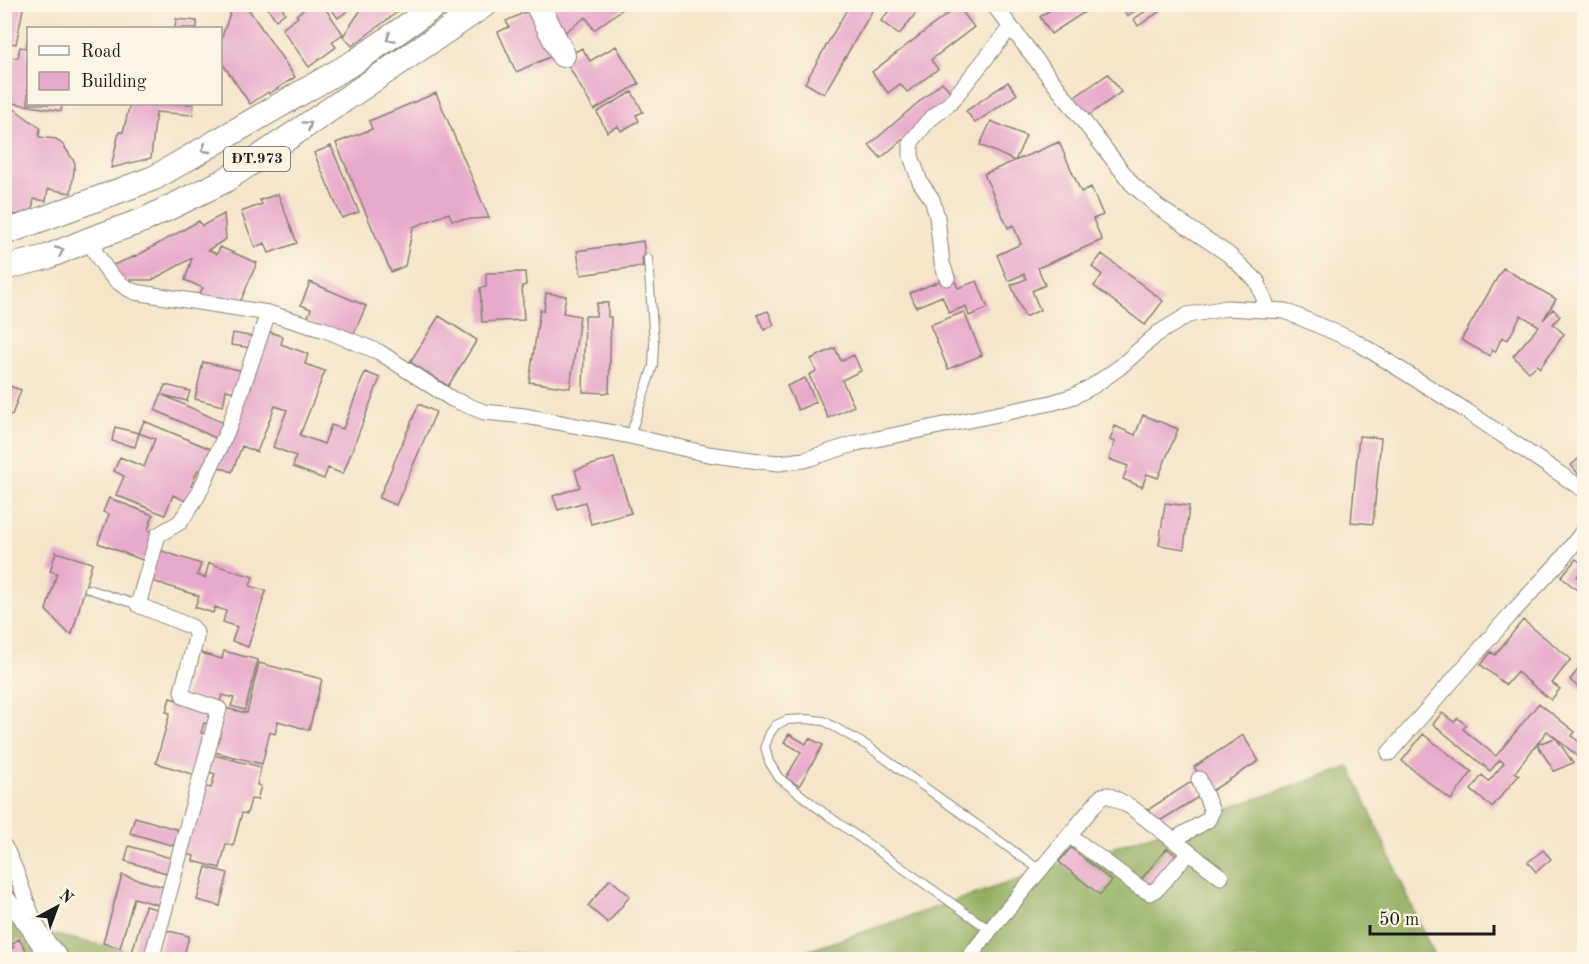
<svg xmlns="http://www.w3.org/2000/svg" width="1589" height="964" font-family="'Old Standard TT',serif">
<rect width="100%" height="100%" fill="#fcf5e5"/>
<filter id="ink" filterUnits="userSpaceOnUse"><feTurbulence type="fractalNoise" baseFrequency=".0167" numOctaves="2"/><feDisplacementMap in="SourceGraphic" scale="12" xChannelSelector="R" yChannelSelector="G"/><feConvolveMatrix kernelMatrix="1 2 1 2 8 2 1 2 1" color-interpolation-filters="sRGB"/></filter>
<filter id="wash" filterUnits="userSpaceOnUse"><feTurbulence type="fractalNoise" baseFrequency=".008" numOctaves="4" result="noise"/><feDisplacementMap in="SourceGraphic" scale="24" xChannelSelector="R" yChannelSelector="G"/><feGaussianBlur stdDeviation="1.35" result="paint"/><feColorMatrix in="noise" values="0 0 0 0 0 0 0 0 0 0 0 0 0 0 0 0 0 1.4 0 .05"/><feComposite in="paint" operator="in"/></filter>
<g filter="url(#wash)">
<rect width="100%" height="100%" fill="#f5e5cb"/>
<path fill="#92af61" stroke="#57663e" stroke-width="1.5" d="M1350 767 1435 958 1440 959 781 960Z
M5 924 163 959H5Z"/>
<g id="blocks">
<path fill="#e8aacc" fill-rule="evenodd" d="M5 4H24L16 44 9 43 6 62Z
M233 4H245L295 77 269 94 268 92 250 104 220 60V43Z
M265 4H280L285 13 276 20Z
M305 4H353L354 6 338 18 328 5 325 8 343 34 332 42 336 47 309 67 282 29 298 17 296 15 307 7Z
M365 4H408L352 46 343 36Z
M850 4 875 6 824 94 805 83Z
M894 4H923L899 35 881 21Z
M1059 4H1097L1051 34 1040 17Z
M1120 4H1145L1127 16Z
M540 5H628L594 30 586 17 561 35Z
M1155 5 1160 11 1138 26 1134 19Z
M958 6 974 27 931 60 938 69 907 92 900 84 888 93 872 72Z
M534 8 554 55 516 72 498 32 509 27 506 21Z
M176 19 197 21V28H175Z
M27 40 28 104H62L61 111 5 102 40 128 39 137 56 139 64 146 75 163 71 193 48 189 46 201 34 199 32 210 17 215 4 213V85L10 57 18 58 20 47 26 48Z
M616 46 639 84 594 110 564 58 582 48 590 61Z
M1108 74 1121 92 1085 118 1072 99Z
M942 82 954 95 881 158 869 145Z
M1008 82 1017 94 975 123 966 111Z
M632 92 643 112 636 115 639 121 621 131 618 126 607 132 597 112Z
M436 93 489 218 452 220 449 213 413 227 405 266 391 272 336 143 372 129 369 121Z
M130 104H194L193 115 156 112 151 158 111 168 119 132H123Z
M991 121 1026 136 1015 161 980 145Z
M1059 142 1081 192 1091 187 1103 215 1093 219 1102 240 1038 268 1045 285 1032 291 1040 310 1025 317 1011 285 1026 279 1024 274 1008 281 997 255 1021 244 1013 225 1008 228 984 174Z
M331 146 359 212 342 218 314 153Z
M278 194 297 243 269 253 265 243 255 247 241 212 262 204 260 200Z
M224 214 226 239 208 250 217 254 220 247 257 263 238 307 196 300 203 288 185 280 192 258 152 280H118L108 267 138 255 199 221 202 226Z
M643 241 645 257H642L643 266 581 275 577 251Z
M1102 254 1163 301 1145 325 1094 286 1102 275 1092 267Z
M1503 268 1556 299 1543 320 1553 309 1560 316 1553 324 1564 334 1540 368 1537 365 1529 372 1513 356 1539 326 1521 315 1508 340 1502 337 1495 352 1492 350 1490 356 1461 340Z
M525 272 526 285 522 286 524 320 482 322 480 288 486 287V273Z
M953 276 958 288 977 281 988 308 969 316 966 306 949 313 942 296 916 307 910 293Z
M310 282 366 306 352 338 306 321 311 309 301 305Z
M546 293 566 296 563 313 580 316 570 388 529 382 540 310 544 311Z
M597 303H608V317H611L609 393 583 392 585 316H596Z
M768 311 774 325 764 330 757 315Z
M964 312 982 355 948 369 930 325Z
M439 316 477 340 448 386 410 362Z
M268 331 283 337 281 344 308 354 305 364 325 371 300 435 324 444 331 425 343 429 365 372 380 378 343 474 328 468 324 479 293 467 296 456 273 447 287 410 275 406 257 452 242 446 232 472 219 467Z
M233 333 255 337 253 348 231 345Z
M835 348 841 361 854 355 861 371 842 380 854 406 828 418 809 375 816 371 811 359Z
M203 362 244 371 239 393 226 390 223 406 195 399Z
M805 378 816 402 798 410 787 386Z
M4 384 21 390 12 415 4 413Z
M165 385 190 391 187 401 163 395 228 425 220 440 155 410Z
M419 404 436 412 396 505 379 498Z
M1143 415 1178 429 1158 478 1147 474 1142 487 1123 479 1128 466 1109 459 1115 442 1110 440 1115 426 1135 435Z
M144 421 213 450 204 472 198 470 191 486 196 488 190 503 173 495 165 515 116 495 124 476 114 471 120 457 144 467 155 439 139 433Z
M115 427 139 433 135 447 112 441Z
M1359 436 1381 438 1373 524 1351 522Z
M1584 454V481L1571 465Z
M614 458 631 513 591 524 585 502 558 510 553 496 580 487 575 470Z
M109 498 153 515 148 530 156 533 145 561 98 543 109 514 103 512Z
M1165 503 1189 506 1184 549 1159 545Z
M159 550 201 564 197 575 205 578 209 563 253 577 250 586 266 591 248 647 232 641 237 627 223 622 226 611 215 607 213 613 195 607 199 596 149 580Z
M56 552 92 563 72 634 68 633 46 610 57 573 50 571Z
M1576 559 1584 565 1577 577 1583 582 1577 590 1561 577Z
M1523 620 1571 659 1552 683 1560 689 1551 700 1517 672 1506 685 1481 665 1491 652 1495 655Z
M224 651 258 660 245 710 231 706 234 698 222 695 219 705 186 696 197 652 222 659Z
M259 663 322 679 309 730 278 721 275 734 270 732 262 764 214 752 225 708 247 713Z
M1579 668 1584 672V692L1570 680Z
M170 698 215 711 211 725 204 723 201 733 210 736 199 776 156 763 170 713 166 712Z
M1539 703 1575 732 1572 736 1584 746V762L1556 738 1573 763 1554 771 1537 744 1515 772 1519 775 1492 807 1471 790 1482 775 1489 781 1504 763 1500 760 1490 771 1433 724 1442 713 1454 722 1458 718 1466 725 1463 729 1496 756ZM1547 731 1556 738 1537 744Z
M789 734 806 744 809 738 823 745 799 786 786 778 801 752 784 742Z
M1423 734 1472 772 1451 800 1402 761Z
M1243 735 1259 761 1210 792 1194 767Z
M214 755 261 767 257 785 261 786 257 800 251 799 247 814 242 813 233 846 226 844 220 868 193 861 194 856 183 853 200 786 211 788 215 774 209 772Z
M1191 782 1200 796 1155 824 1146 811Z
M135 817 182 831 178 847 130 833Z
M129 846 174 859 170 874 125 861Z
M1071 848 1112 881 1100 895 1059 862Z
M1167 848 1179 858 1151 892 1139 882Z
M1543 850 1551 859 1536 872 1528 862Z
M206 867 228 873 220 906 197 900Z
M122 875 167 888 162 906 134 898 120 948 103 943Z
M610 879 630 896 608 923 588 906Z
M145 906 161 910 148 960H130Z
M165 930 189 936 183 960H157Z
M19 939 31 958 4 960V953L14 947 12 944Z
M513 952 563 958V960H511Z"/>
</g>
</g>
<g filter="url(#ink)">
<use href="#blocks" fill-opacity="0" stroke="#888074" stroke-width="1.5"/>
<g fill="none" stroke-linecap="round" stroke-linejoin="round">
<defs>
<path id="lane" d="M630 436 653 366 654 343 648 259
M89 589 138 605
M990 930 823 812 779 778 769 762 765 746 770 733 776 725 787 720 806 719 824 721 866 745 1040 870"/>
<path id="street" d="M993 4 1132 184 1158 207 1228 254 1243 268 1257 281 1268 309
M88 240C102 262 109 281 135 292L268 313 325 330 379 352 452 399 484 412 525 416 630 436 708 454 759 461 779 463 804 460 857 443 1051 403 1074 396 1093 386 1120 367 1157 334 1188 315 1227 308 1285 311 1355 341 1465 410 1584 490
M947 278 942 263 937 217 932 199 920 182 911 156V142L928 121 950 103 1010 28
M1389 753 1510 615 1562 559 1584 530
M1069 835 1139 887 1150 893 1158 888 1189 852
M1173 840 1208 820 1212 811 1199 779
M4 846C19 871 23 900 37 926 44 939 53 949 63 960
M4 893 39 944 44 960
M151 960 219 709 184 697 182 691 196 638V633L192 627 138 605 158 535 180 522 198 495 229 427 268 313
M967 960 990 930 1102 796 1108 795 1131 807 1221 877"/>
<path id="primary" d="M537 4 563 55
M4 233 154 178 356 61 438 4
M4 268 47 257 88 240 144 220 224 181 486 4"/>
</defs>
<use href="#lane" stroke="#888074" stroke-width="10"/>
<use href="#street" stroke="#888074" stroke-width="17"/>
<use href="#primary" stroke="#888074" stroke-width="26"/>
<use href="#lane" stroke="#fff" stroke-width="8"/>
<use href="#street" stroke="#fff" stroke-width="15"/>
<use href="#primary" stroke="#fff" stroke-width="24"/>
</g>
<defs><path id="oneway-chevron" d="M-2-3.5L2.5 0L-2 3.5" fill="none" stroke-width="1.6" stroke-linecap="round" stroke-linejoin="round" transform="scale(1.5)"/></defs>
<g stroke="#999">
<use href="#oneway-chevron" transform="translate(390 38) rotate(146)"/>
<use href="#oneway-chevron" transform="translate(308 125) rotate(-34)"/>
<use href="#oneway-chevron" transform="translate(205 149) rotate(150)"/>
<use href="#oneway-chevron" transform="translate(60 251) rotate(-23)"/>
</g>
</g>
<g text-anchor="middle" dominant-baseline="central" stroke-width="4.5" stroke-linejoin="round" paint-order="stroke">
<rect fill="#fcf5e5" stroke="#5f5d58" stroke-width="1.5" x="224" y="147" width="66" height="24" rx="4.5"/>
<g font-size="15" font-weight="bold" fill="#1c1c1c">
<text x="257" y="159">ĐT.973</text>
</g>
</g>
<rect width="1589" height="964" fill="none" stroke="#fcf5e5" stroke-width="24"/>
<rect x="27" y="27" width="195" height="78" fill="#fcf5e5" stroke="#a29e95" stroke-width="1.5"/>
<rect x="39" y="46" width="30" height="9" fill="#ffffff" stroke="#a29e95" stroke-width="1.5"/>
<text x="81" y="57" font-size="18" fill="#1c1c1c">Road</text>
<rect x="39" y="72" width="30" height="18" fill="#e8aacc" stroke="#a29e95" stroke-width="1.5"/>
<text x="81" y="87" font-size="18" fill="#1c1c1c">Building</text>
<g transform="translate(57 907) rotate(41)" stroke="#fcf5e5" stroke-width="4.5" paint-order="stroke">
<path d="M0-4.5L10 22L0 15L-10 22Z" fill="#1c1c1c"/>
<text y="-9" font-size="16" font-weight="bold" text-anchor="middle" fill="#1c1c1c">N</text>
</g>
<path d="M1370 925v9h124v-9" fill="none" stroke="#1c1c1c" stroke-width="3"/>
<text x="1379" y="925" font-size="18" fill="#1c1c1c" stroke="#fcf5e5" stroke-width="4.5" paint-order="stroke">50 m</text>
</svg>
